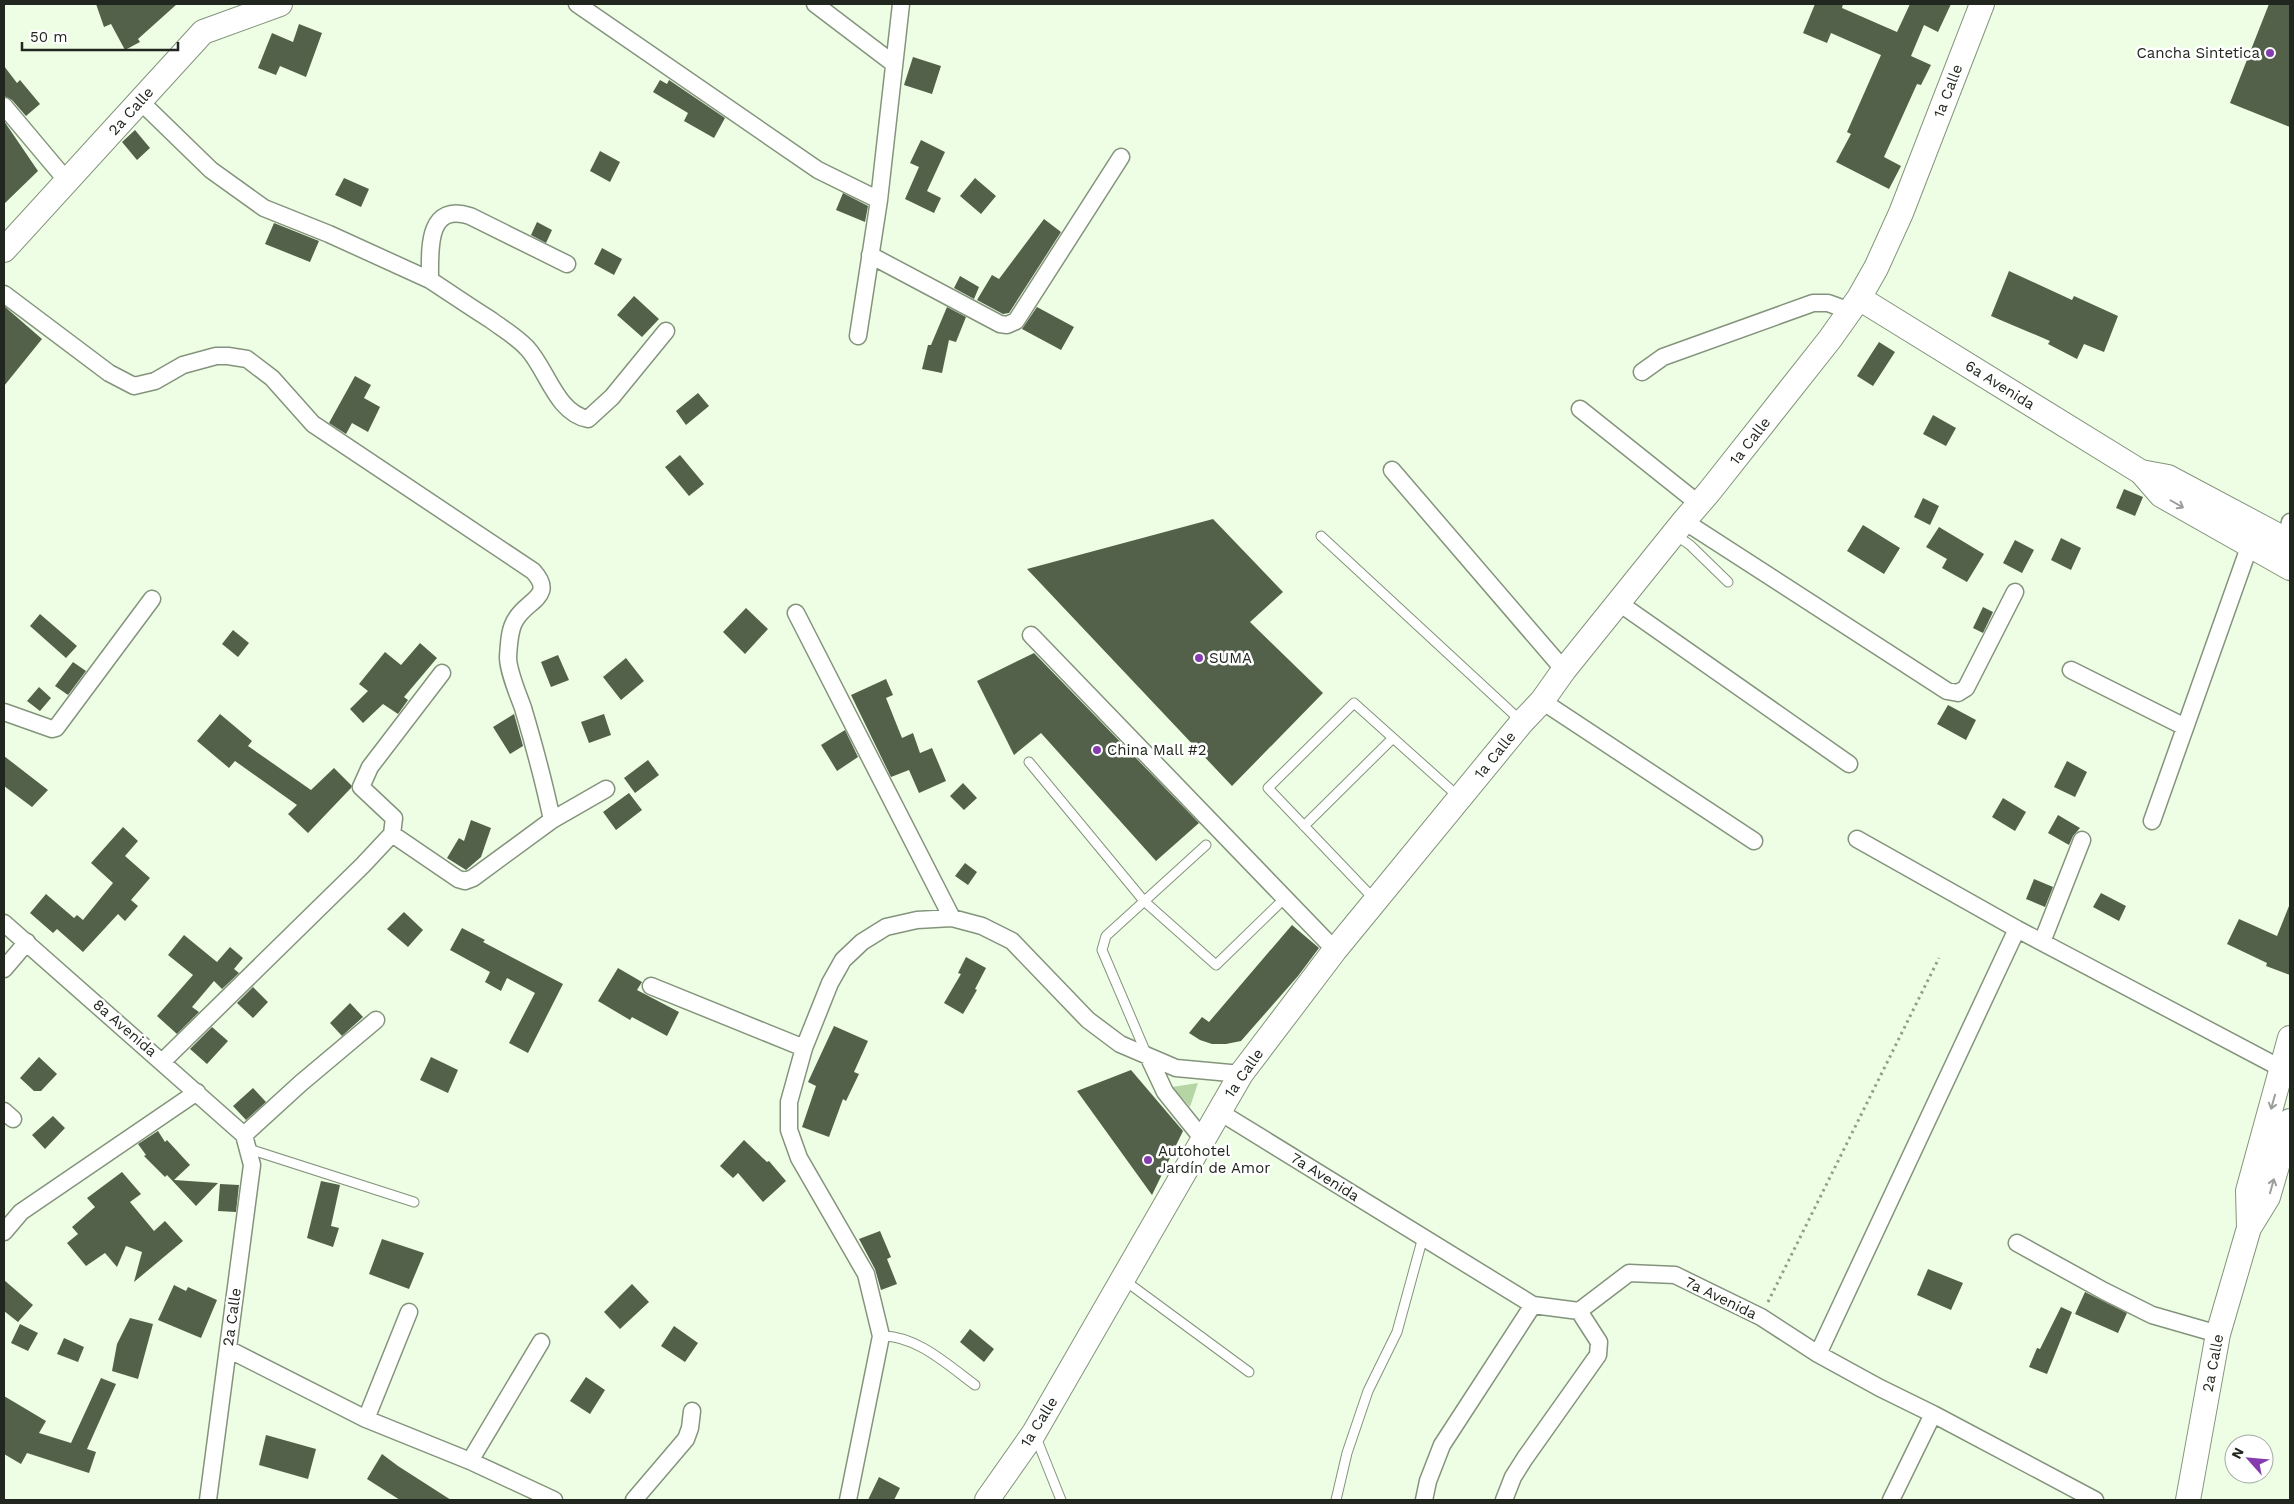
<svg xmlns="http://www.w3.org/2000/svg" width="2294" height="1504" font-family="'Work Sans',sans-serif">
<rect width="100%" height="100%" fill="#edfee4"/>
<path fill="#b6d5a5" d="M1198 1083 1190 1107 1172 1087Z"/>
<path fill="#53614b" d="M96 4H177L138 39 140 42 125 50 111 24 104 27Z
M1815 4H1843L1842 8 1897 32 1910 4H1951L1938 32 1924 25 1911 56 1931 65 1921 85 1917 84 1884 157 1901 166 1889 189 1836 162 1851 134 1847 132 1881 55 1831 33 1827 43 1803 33Z
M2269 4H2290V127L2230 103Z
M299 24 322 33 306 77 280 66 276 75 258 68 272 33 293 42Z
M913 57 941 66 932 94 904 85Z
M4 66 17 83 20 80 40 104 26 116 12 100 4 96Z
M660 80 667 84 669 80 725 118 714 138 684 121 688 113 653 92Z
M4 121 38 171 4 204Z
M135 130 150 148 137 160 122 142Z
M921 140 945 152 927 191 941 198 934 213 905 199 919 167 910 163Z
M600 151 620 162 610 182 590 171Z
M344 178 369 189 361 207 335 195Z
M975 178 996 196 981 214 960 196Z
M843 193 868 206 865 222 836 210Z
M1044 219 1061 232 1009 313 1003 314 977 300 992 275 999 279Z
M537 222 552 230 546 243 531 235Z
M274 223 319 241 310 262 265 244Z
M602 248 622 259 614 275 594 264Z
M2009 271 2072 300 2074 296 2118 316 2104 352 2084 344 2077 359 2048 344 2050 341 1991 316Z
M960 276 979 287 974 299 954 288Z
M634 296 659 319 642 337 617 315Z
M4 306 42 339 4 386Z
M947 307 966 317 956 342 949 340 942 373 922 369 928 345H931Z
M1037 307 1074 327 1061 350 1022 329Z
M1879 342 1895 352 1873 386 1857 376Z
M355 376 371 385 364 398 380 407 368 432 352 423 346 434 329 423Z
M698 393 709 406 686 425 676 411Z
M1933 415 1956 428 1946 446 1923 434Z
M680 455 704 484 689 496 665 467Z
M2124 489 2143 497 2135 516 2116 508Z
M1923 498 1939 506 1930 525 1914 517Z
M1213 519 1283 592 1250 622 1323 693 1232 786 1027 569Z
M1863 525 1900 548 1884 574 1847 551Z
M1939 527 1984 554 1967 582 1942 568 1947 559 1926 547Z
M2061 538 2081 548 2071 570 2051 560Z
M2015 540 2034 550 2022 573 2003 563Z
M1983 607 1993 612 1983 633 1973 628Z
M746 608 768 629 745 654 723 632Z
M40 614 77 646 66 658 30 626Z
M233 630 249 643 238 657 222 644Z
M420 643 437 658 404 697 408 700 398 714 383 704 363 723 350 709 368 691 359 684 385 652 401 665Z
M1034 653 1199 823 1156 861 1041 733 1014 755 977 681Z
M558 655 569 680 551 687 541 662Z
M626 658 644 681 621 700 603 677Z
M73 662 86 671 68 695 55 686Z
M886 679 893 695 886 698 902 738 913 733 920 753 932 748 946 781 919 793 909 770 891 777 851 695Z
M39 687 51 698 40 711 27 701Z
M1948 705 1976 720 1966 740 1937 724Z
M220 714 252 741 248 746 311 790 334 768 352 786 351 788 308 833 288 814 297 805 235 761 229 768 197 741Z
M514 714 523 746 510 754 493 727Z
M604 714 611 735 589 743 581 722Z
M845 730 858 757 837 771 821 745Z
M4 756 48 790 32 807 4 786Z
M648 760 659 775 635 793 624 778Z
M2067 761 2087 772 2075 797 2054 787Z
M963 783 977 798 964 810 950 796Z
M629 793 642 810 616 830 603 812Z
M2003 798 2026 812 2015 831 1992 817Z
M2058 815 2080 828 2073 836 2069 845 2048 833Z
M471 820 491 828 481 857 466 870 447 858 459 838 464 841Z
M123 827 138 841 125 856 150 878 131 900 138 906 125 921 118 914 83 952 57 929 53 933 30 913 46 894 74 918 77 915 83 920 113 883 91 863Z
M965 863 977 872 968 885 955 876Z
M2034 879 2053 887 2045 907 2026 899Z
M2101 893 2126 906 2119 921 2093 907Z
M2289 906H2290V975L2266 966 2267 963 2227 944 2239 919 2277 936Z
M404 912 423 930 408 947 387 929Z
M1292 925 1319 948 1298 976 1241 1041 1226 1044H1212L1200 1040 1189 1033 1202 1017 1209 1022Z
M462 928 485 940 483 942 563 984 528 1053 509 1043 535 993 507 978 501 991 485 982 490 972 450 950Z
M184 935 217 962 230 947 243 958 234 969 239 973 222 989 214 981 192 1007 199 1012 177 1034 157 1016 193 975 168 955Z
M966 957 986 968 975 989 977 990 963 1014 944 1003 961 974 958 973Z
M618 968 642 982 637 990 679 1012 667 1036 632 1017 630 1020 598 1001Z
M253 987 268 1002 253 1018 237 1003Z
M350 1003 363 1017 342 1036 330 1023Z
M834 1026 868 1041 854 1072 859 1074 846 1101 843 1099 829 1137 802 1127 816 1086 808 1082Z
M212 1027 228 1041 207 1064 190 1049Z
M39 1057 57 1074 41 1091H34L20 1078Z
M431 1057 458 1070 448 1093 420 1080Z
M1131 1070 1183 1131 1152 1195 1077 1091Z
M253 1088 266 1102 246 1120 233 1106Z
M53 1116 65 1128 45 1149 32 1135Z
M158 1131 165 1142 167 1140 190 1165 174 1180 218 1183 196 1206 167 1175 165 1177 144 1156 146 1155 138 1144Z
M744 1140 767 1162 769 1161 786 1181 763 1202 738 1173 733 1178 720 1166Z
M122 1172 141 1194 130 1202 154 1231 165 1221 183 1241 134 1282 142 1252 126 1246 117 1267 105 1253 86 1266 67 1243 78 1234 72 1227 95 1207 87 1198Z
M321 1181 340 1185 331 1226 339 1228 333 1247 307 1238Z
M220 1184 239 1185 236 1212 218 1211Z
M880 1231 891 1257 887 1259 897 1284 881 1290 875 1269 859 1239Z
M382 1239 424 1253 409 1289 369 1274Z
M1928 1269 1963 1283 1951 1310 1917 1295Z
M4 1280 33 1305 18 1322 4 1311Z
M632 1284 649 1302 620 1329 604 1312Z
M174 1285 186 1291 188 1287 217 1300 201 1338 158 1320Z
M2085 1292 2127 1313 2118 1333 2075 1314Z
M2061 1307 2072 1312 2047 1374 2029 1367 2037 1348 2040 1349Z
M130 1318 153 1324 138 1379 112 1371 117 1344Z
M20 1324 38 1333 28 1351 11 1343Z
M674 1326 698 1343 685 1362 661 1346Z
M970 1329 994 1349 984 1362 960 1342Z
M64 1338 84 1347 78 1362 57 1354Z
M586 1377 605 1390 590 1414 570 1401Z
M101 1378 116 1384 87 1449 96 1452 89 1473 27 1453 21 1464 4 1454V1396L46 1421 39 1433 71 1443Z
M266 1435 316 1449 308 1479 259 1465Z
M382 1454 398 1466 451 1500H400L367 1479Z
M879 1477 900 1488 894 1500H868Z"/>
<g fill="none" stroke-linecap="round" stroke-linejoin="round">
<defs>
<path id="lane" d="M1674 534 1690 545 1728 582
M1321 536 1521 721
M1029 762 1144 901 1216 965 1285 898
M1304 826 1393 738
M1374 899 1268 788 1354 703 1460 798
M1146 1053 1102 950 1106 936 1206 845
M249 1149 414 1202
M1124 1280 1249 1372
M881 1336C916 1335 948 1365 975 1385
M1035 1435 1061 1500
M1336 1500 1347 1453 1368 1391 1397 1332 1423 1237"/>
<path id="street" d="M577 4 818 170 879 200
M815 4 894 64
M140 101 211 170 264 208 329 234 430 280
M4 106 67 181
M870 255 1000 324 1007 325 1016 321 1121 157
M567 264 470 216C426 202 430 251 430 280 450 293 470 307 491 320 503 329 517 337 527 348 547 369 556 413 588 419L612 397 666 331
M4 294 109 373 134 386 155 381 183 365 216 356H228L247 359 272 378 313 424 533 571C556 596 527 600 516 619 509 629 509 645 508 657 508 671 518 694 523 708 534 745 544 782 552 820
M858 336 879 200 901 4
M1642 372 1663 357 1813 303H1828L1850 311
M1580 409 1699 504
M1392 470 1564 670
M1684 521 1947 691 1958 693 1966 688 2015 592
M2286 539 2290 522
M1619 603 1849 764
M796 613 952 918
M1031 635 1335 950
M2071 670 2185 727
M1542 701 1754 841
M4 712 52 729 56 728 152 599
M2152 821 2253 536
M392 834 458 879 465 881 473 878 552 820 606 789
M1857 839 2017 929 2290 1073
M4 923 244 1135 252 1165 208 1500
M2042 942 2082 840
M4 969 27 942
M651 986 804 1048
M1149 1058 1165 1092 1202 1138
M163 1061 363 865 392 834 394 818 361 787 370 767 442 673
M4 1111 13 1119
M1218 1111 1533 1305 1579 1311 1629 1273 1675 1275 1761 1317 1818 1354 1880 1388 1933 1414 2095 1500
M244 1135 301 1083 376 1020
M4 1232 21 1212 197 1092
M2017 1243 2104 1291 2152 1315 2218 1334
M228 1349 366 1419 470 1461 554 1500
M1818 1354 2017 929
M366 1419 409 1312
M470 1461 541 1342
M634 1500 686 1439 690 1428 692 1411
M848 1500 881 1336 866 1274 799 1158 789 1130V1102L804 1048 830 983 843 960 862 942 886 927 917 920 952 918 982 926 1012 941 1088 1020 1120 1044 1176 1068 1241 1074
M1424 1500 1428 1481 1442 1445 1533 1305
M1504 1500 1513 1477 1525 1458 1598 1355 1599 1342 1579 1311
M1891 1500 1933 1414"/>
<path id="secondary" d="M4 250 203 32 280 4
M1859 298 2141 472 2161 495 2290 568
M2141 472 2168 477 2290 542
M2249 1228 2248 1191 2290 1038
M987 1500 1034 1433 1241 1074 1335 950 1522 722 1542 701 1564 670 1684 521 1709 492 1830 339 1859 298 1876 268 1901 213 1982 4
M2188 1500 2218 1334 2249 1228 2268 1197 2290 1121"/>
</defs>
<use href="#lane" stroke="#84947c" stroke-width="11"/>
<use href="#street" stroke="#84947c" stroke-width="19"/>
<use href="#secondary" stroke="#84947c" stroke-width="26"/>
<path stroke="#929e8c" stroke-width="3" stroke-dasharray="2.5 4" stroke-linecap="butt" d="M1768 1302 1939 958"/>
<use href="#lane" stroke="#fff" stroke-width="9"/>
<use href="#street" stroke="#fff" stroke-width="16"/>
<use href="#secondary" stroke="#fff" stroke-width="24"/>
</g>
<defs><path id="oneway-shaft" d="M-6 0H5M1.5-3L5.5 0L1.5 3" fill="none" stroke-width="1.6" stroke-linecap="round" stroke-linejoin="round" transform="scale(1.25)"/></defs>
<g stroke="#9b9e9a">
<use href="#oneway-shaft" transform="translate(2177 504) rotate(30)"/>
<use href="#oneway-shaft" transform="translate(2273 1102) rotate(106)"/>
<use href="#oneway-shaft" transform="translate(2272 1186) rotate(-74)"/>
</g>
<g fill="#853cae" stroke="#fff" stroke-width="2">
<circle cx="2270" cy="53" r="5"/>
<circle cx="1199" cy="658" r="5"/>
<circle cx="1097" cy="750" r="5"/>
<circle cx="1148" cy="1160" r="5"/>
</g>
<g text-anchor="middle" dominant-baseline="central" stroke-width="5" stroke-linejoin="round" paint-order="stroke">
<g font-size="15" fill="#21271e" stroke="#fff" text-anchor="start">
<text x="2260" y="53" text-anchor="end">Cancha Sintetica</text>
<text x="1209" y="658">SUMA</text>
<text x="1107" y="750">China Mall #2</text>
<text x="1158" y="1151">Autohotel<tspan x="1158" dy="17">Jardín de Amor</tspan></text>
</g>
<g font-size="15" fill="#21271e" stroke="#fff">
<text transform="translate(1948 91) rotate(-69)">1a Calle</text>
<text transform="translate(131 111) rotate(-48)">2a Calle</text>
<text transform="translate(2000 385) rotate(32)">6a Avenida</text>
<text transform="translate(1750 441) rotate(-52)">1a Calle</text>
<text transform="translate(1495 755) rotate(-51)">1a Calle</text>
<text transform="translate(125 1028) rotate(41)">8a Avenida</text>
<text transform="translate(1244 1073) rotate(-55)">1a Calle</text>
<text transform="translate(1325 1177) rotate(32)">7a Avenida</text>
<text transform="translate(1721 1298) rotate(26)">7a Avenida</text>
<text transform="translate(232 1317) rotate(-82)">2a Calle</text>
<text transform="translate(2213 1363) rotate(-79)">2a Calle</text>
<text transform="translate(1039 1422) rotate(-58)">1a Calle</text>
</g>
</g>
<rect width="2294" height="1504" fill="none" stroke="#21271e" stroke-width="10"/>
<g transform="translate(2249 1459) rotate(297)"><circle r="24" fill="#ffffff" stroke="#a6a9a5"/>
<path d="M0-4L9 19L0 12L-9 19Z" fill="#853cae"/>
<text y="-8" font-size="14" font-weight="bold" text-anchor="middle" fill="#21271e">N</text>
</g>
<path d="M22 42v8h156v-8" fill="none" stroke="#21271e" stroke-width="2.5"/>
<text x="30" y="42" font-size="15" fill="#21271e" stroke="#ffffff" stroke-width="4" paint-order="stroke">50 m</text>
</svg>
